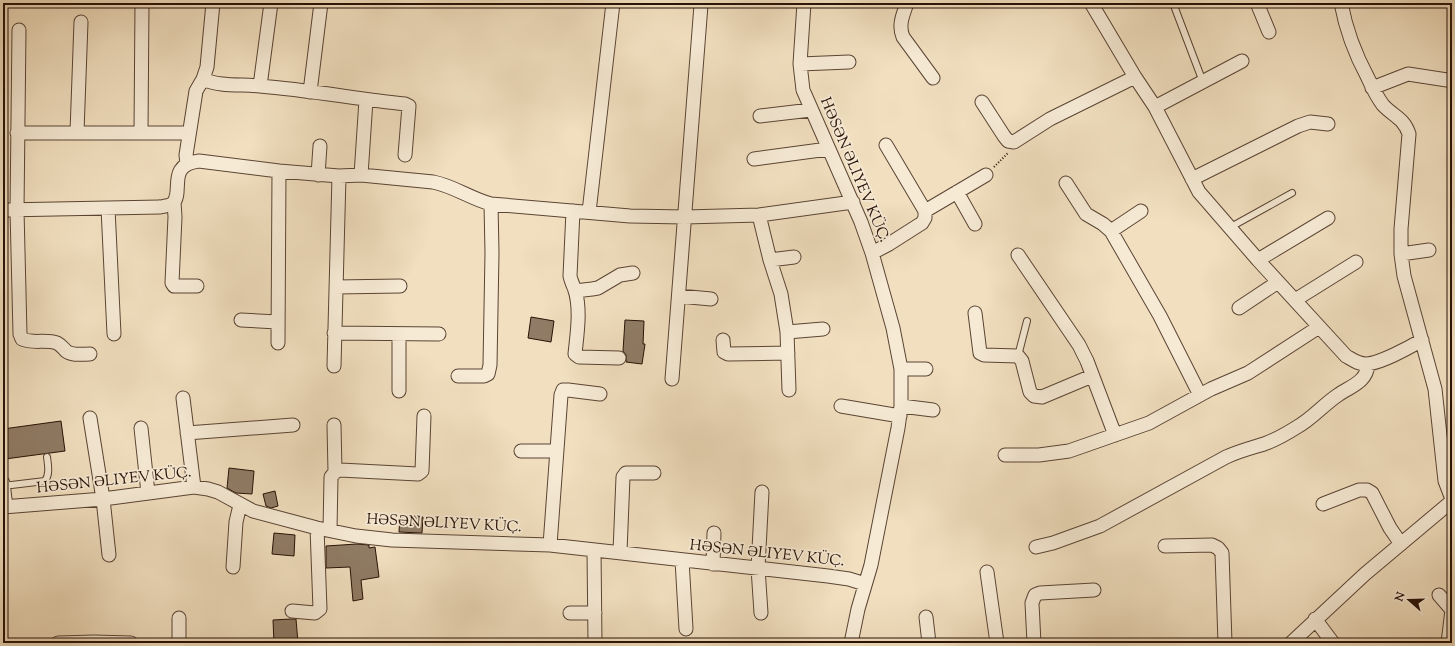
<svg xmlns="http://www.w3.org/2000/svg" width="1455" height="646" font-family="'Sorts Mill Goudy',serif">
<rect width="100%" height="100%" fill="#f1dfbf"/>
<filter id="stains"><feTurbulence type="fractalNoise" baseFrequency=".005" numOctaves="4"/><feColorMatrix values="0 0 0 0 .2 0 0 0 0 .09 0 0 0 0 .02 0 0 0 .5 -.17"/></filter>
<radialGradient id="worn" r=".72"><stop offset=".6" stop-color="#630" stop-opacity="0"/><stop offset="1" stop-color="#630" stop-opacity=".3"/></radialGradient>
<path fill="#907c66" stroke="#271106" d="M531 317 554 321 551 342 528 338Z
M625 320 644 321 643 344H645L642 364 626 362V355L623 351Z
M61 421 65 451 5 459 3 441V429Z
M229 468 254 471 252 494 236 493 227 488Z
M275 491 278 506 271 508 266 506 263 494Z
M400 515 423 517 422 533 399 532Z
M274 533 295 535 294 556 272 554Z
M357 544 369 545V548L375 547 379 577 361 580 363 599 353 601 350 567 326 568V546Z
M291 619H296L298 643H274L273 620Z"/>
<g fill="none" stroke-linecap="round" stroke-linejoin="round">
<defs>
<path id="lane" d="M1173 3 1203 82
M1229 228 1292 193
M1018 356 1027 321
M3 486 45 481C50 474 48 465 47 457"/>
<path id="street" d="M804 3 800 64 803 90 861 222 872 253 893 328 901 369V406L898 428 871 565 858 609 851 643
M907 3C903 15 898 25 903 37L933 78
M1091 3 1135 77 1155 107 1199 192 1258 260 1346 356C1353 360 1358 364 1366 364 1379 364 1410 347 1422 340
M1257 3 1269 32
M1341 3C1346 30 1355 54 1368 78 1372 87 1377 97 1383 105 1393 116 1404 118 1409 134L1401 229V254L1404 276 1435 389 1445 481 1452 499
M19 30 17 210 20 334 22 339C33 344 46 339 57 343 61 345 63 348 66 351 72 356 83 354 90 354
M800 64 849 62
M203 79C220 87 241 84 260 86 309 90 357 99 405 104L409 106 405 155
M260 86 271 3
M1372 88 1408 74 1447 80
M310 92 321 3
M982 102 1004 136 1008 141 1014 142 1050 119 1135 77
M1155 107 1242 61
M760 116 811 110
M77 132 81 22
M141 132 142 3
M17 133H189
M754 159 828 149
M187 164 186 155 196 91 203 79 207 67 213 3
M318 175 320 146
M361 175 366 100
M1192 179 1298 126 1310 122 1328 124
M1066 183 1086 214 1103 224 1111 231 1160 316 1200 395
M957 192 975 224
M174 202 175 217 172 283 174 286H197
M108 208 114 334
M3 210 160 207C164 206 170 206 173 203 184 192 166 165 199 161L279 171 339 176 361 175 433 182C454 186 471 199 491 204L630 216 685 217 759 215 853 202
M573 211 570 276C571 281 573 285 575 290 581 310 577 334 575 354L579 357 619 358
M925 211 986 175
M589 212 613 3
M759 215 770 260 781 294 787 332 789 390
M1111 231 1141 211
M872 253 889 244 922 223 925 218V211L886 145
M1401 254 1429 250
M1018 255 1079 345 1087 361 1115 435
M770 260 794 257
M1258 260 1328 218
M336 287 400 286
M575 291 592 289 598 288 620 275 633 273
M679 296 711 299
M1295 300 1356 262
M1239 308 1278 282
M975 313 980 353 984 355 1018 356 1022 361 1030 392 1034 396 1042 397 1092 376
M241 320 278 322
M787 332 823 329
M334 333 439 334
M723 340 724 352 728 354 788 353
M278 343 279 171
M334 366 339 176
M901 369H926
M458 376H484L488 374 490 365 492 253 491 204
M672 379 701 5
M399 391V334
M183 398 194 487
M841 406 900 416
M901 406 933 410
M90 418 103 499 109 555
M334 425 335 472
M141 428 148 493
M187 433 293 425
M521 451H556
M1005 455H1039L1069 451 1149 423 1211 389 1248 373 1319 327
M3 483 6 507
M1323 504 1359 490H1367L1372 493 1390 528 1401 544
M3 507 103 499 194 487 208 489 218 492 253 511 317 528 356 536 392 540 550 545 828 576 849 579 865 584
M330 530 331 477 335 472 340 470 418 474 422 471 424 416
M550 545 561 395 563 390H568L600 394
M1165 546 1212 545 1218 548 1222 553 1225 643
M1036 547 1053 543 1100 526 1226 457C1239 451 1251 448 1264 444 1275 440 1286 434 1297 427 1312 419 1323 405 1338 395 1351 386 1367 382 1368 364
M594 550 595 642
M620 552 623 477 626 473H654
M682 560 686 629
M713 564 714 533
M233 567 236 522 240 505
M987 572 997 643
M1439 595 1452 610 1448 643
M292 611 315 613 320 609 317 528
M570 613H595
M761 613 758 568 762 492
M926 617 929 643
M1315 619 1333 643
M58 643 94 642 131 643
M179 643V618
M1034 643 1032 603 1035 595 1040 593 1094 590
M1291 643 1365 574 1452 501"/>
</defs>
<use href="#lane" stroke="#5a4434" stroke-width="8"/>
<use href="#street" stroke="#5a4434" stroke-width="15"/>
<path stroke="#271106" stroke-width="2" stroke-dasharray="1 2" stroke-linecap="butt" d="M994 167 1008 153"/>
<use href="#lane" stroke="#f6ead5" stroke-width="6"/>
<use href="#street" stroke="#f6ead5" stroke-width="13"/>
</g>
<g text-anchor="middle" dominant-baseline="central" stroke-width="3.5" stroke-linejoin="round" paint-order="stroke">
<g font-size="15" fill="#271106" stroke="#f6ead5">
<text transform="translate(854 170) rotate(67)">HƏSƏN ƏLIYEV KÜÇ.</text>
<text transform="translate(114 481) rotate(-6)">HƏSƏN ƏLIYEV KÜÇ.</text>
<text transform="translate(444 524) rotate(3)">HƏSƏN ƏLIYEV KÜÇ.</text>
<text transform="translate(767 554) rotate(6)">HƏSƏN ƏLIYEV KÜÇ.</text>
</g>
</g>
<rect width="1455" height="646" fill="none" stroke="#f1dfbf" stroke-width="16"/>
<rect x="4" y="4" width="1447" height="638" fill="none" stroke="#271106" stroke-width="2"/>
<rect x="8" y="8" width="1439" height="630" fill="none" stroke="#271106"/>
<g transform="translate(1409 600) rotate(290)" stroke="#f6ead5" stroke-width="3" paint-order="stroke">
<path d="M0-3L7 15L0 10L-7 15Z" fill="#271106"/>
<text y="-6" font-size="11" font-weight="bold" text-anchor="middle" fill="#271106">N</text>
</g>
<rect width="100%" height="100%" filter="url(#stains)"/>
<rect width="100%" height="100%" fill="url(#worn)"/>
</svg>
